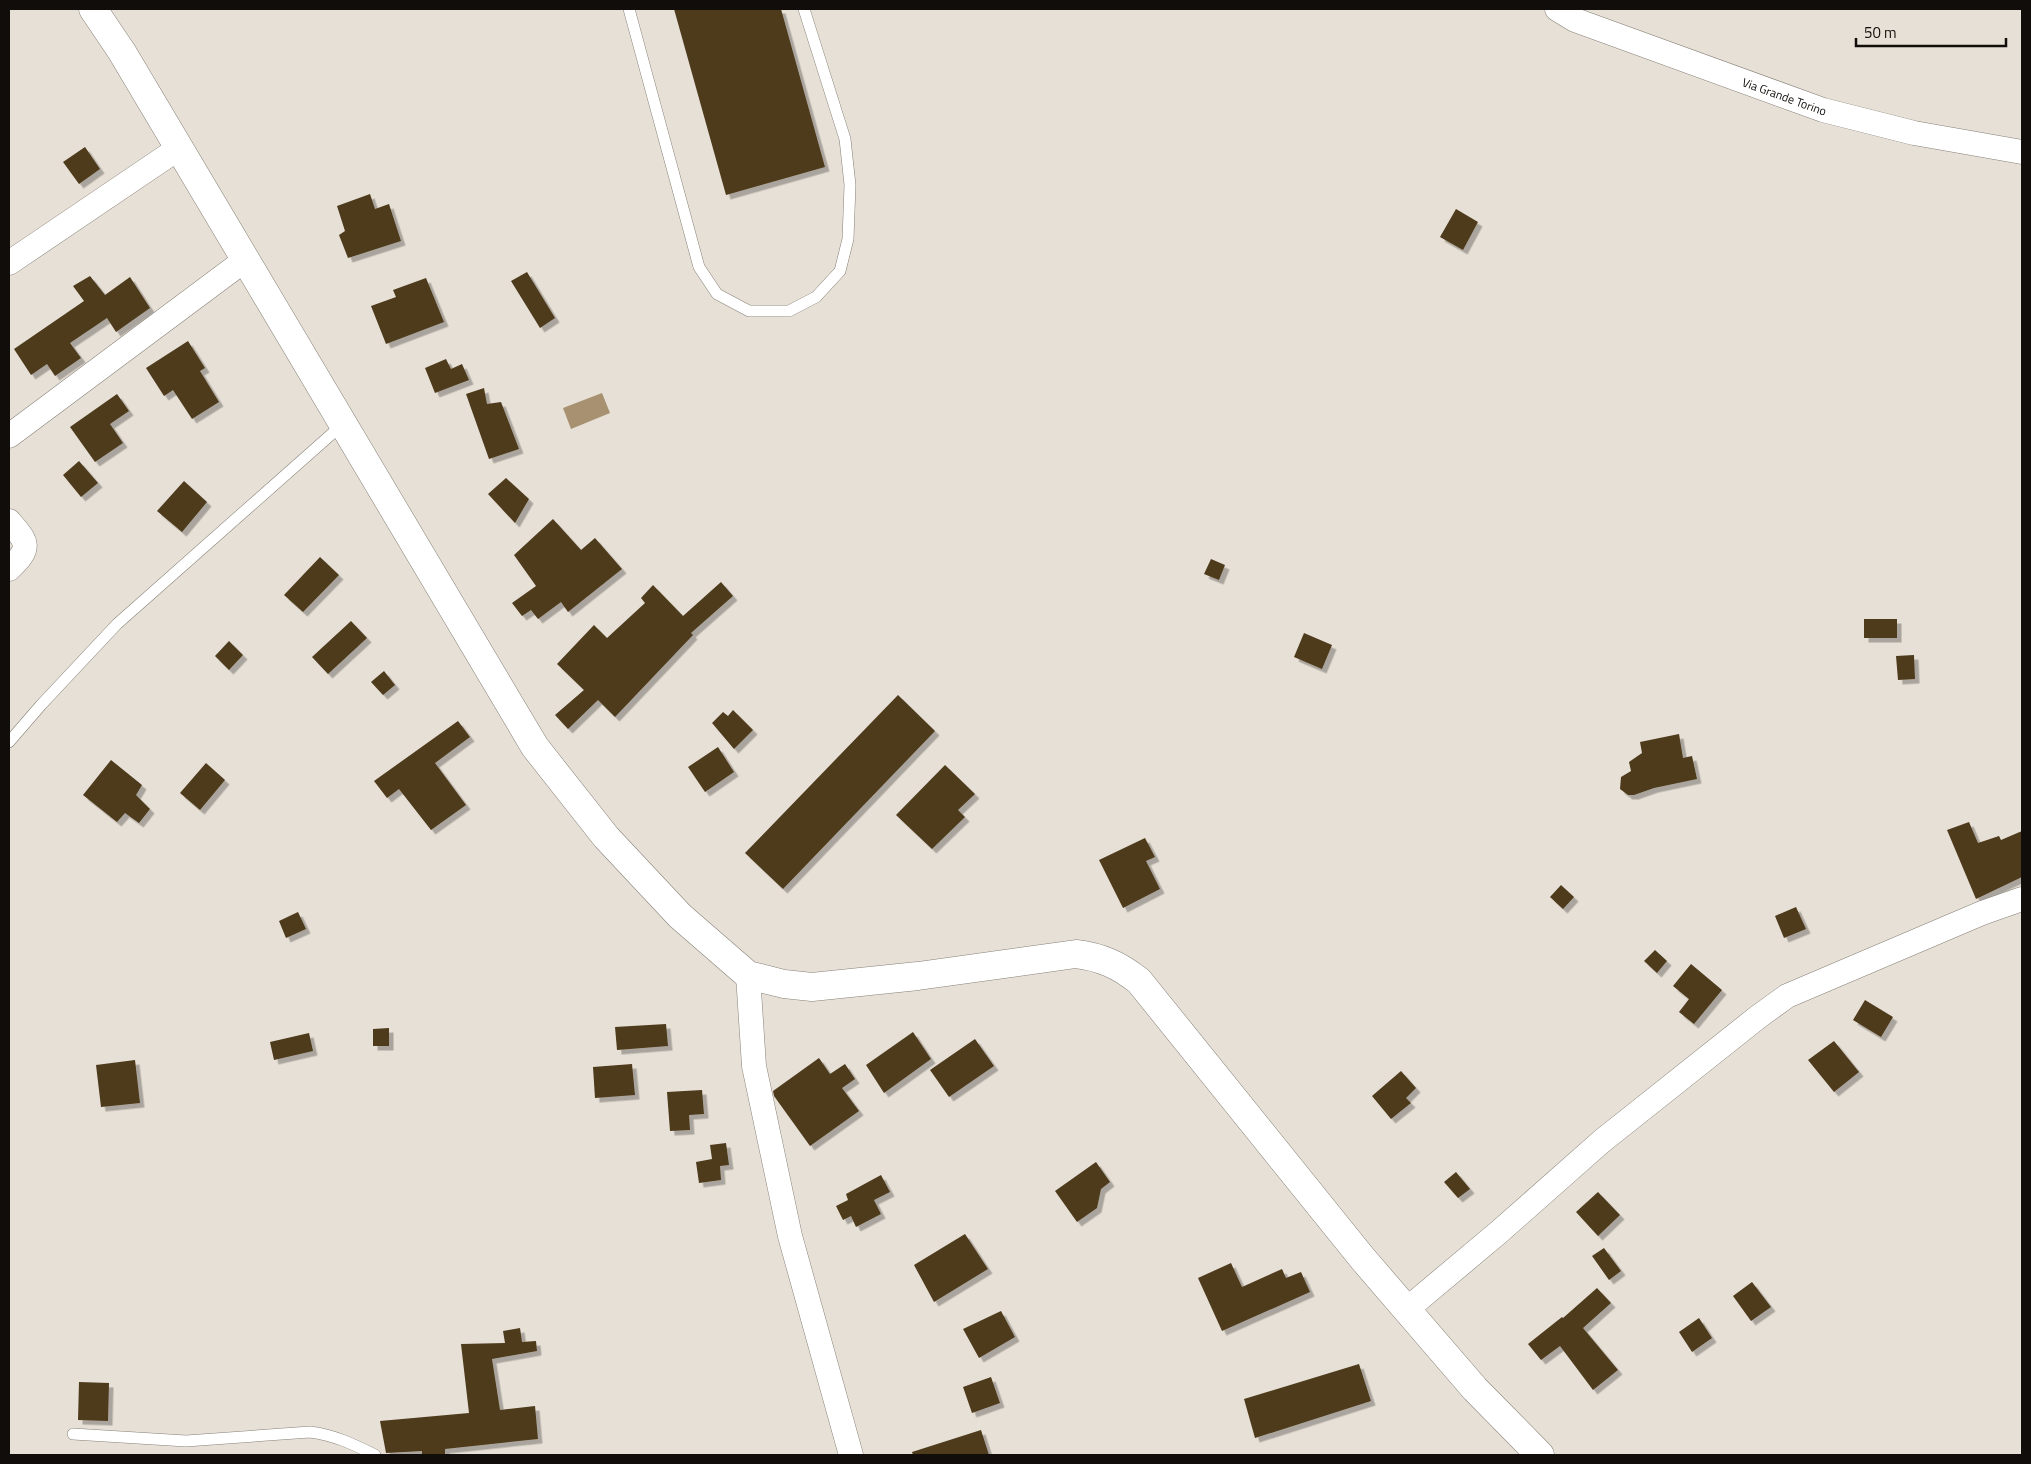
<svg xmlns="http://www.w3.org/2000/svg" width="2031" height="1464" font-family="'Titillium Web',sans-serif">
<defs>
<filter id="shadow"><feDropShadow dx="4.5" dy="4.5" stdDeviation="0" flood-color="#0004"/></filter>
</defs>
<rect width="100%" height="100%" fill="#e7e0d6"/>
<path fill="#a79171" d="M602 393 610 413 571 429 563 408Z"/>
<path fill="#4d3a1c" filter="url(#shadow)" d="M674 9H781L825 167 726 195Z
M85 147 100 169 79 184 63 162Z
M370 194 375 209 389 204 401 241 348 258 339 235 345 231 337 206Z
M1456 209 1478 222 1463 250 1440 237Z
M527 272 555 318 540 328 511 281Z
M90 276 105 295 130 277 150 308 116 332 107 318 70 343 81 358 55 376 47 364 31 375 14 349 84 301 73 286Z
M426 278 444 322 386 344 371 306 396 297 393 290Z
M188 341 205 368 200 371 219 402 192 419 173 390 164 396 146 368Z
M446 359 451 369 462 364 469 380 435 393 425 368Z
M484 388 487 404 501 402 519 449 489 459 466 394Z
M117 394 129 411 110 424 123 443 95 462 70 427Z
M79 461 98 483 81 497 63 475Z
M506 478 529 499 515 523 488 494Z
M184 481 207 502 182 532 157 511Z
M553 519 581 550 595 538 622 569 568 612 561 602 538 619 531 610 522 616 512 603 536 586 514 555Z
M320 557 339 575 303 612 284 595Z
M1211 559 1225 565 1219 580 1204 574Z
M721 582 733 596 691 633 693 635 615 717 598 700 568 729 555 715 584 690 557 664 594 625 607 638 645 603 641 598 653 585 683 616Z
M1864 619H1897V638H1864Z
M351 621 367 638 328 674 312 657Z
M1304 633 1332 645 1322 669 1294 657Z
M229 641 243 655 229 670 215 656Z
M1914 655 1915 679 1898 680 1896 656Z
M384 671 395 685 383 695 371 682Z
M898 695 935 731 783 889 745 853Z
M733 710 753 730 734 749 712 723 723 712 728 716Z
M458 721 470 737 435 763 466 805 431 830 399 789 387 798 374 781Z
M1679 734 1683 758 1692 756 1697 779 1654 788 1634 795H1628L1620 789 1621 777 1631 771 1629 762 1642 753 1640 742Z
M718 747 734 772 705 792 688 767Z
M111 760 142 785 136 795 150 809 139 823 125 813 117 822 83 795Z
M206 763 225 780 200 810 180 793Z
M945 765 975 794 958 810 965 817 932 849 896 815Z
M1969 822 1978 843 1999 836 2001 840 2022 831V877L1976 899 1947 830Z
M1145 838 1155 857 1146 861 1160 889 1123 908 1099 860Z
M1561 885 1574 897 1563 909 1550 897Z
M1796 907 1806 929 1784 938 1775 916Z
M298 912 306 929 286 938 279 921Z
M1655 950 1667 961 1657 973 1644 961Z
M1691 964 1722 990 1694 1024 1679 1012 1689 999 1673 986Z
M1865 1000 1893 1017 1881 1037 1853 1020Z
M666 1024 668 1046 617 1050 615 1027Z
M389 1028V1046H373V1029Z
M913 1032 931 1059 884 1093 866 1065Z
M309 1033 313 1051 274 1060 270 1042Z
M975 1039 994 1066 949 1097 930 1070Z
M1834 1041 1859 1072 1834 1092 1808 1060Z
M819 1058 830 1074 845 1064 855 1079 842 1088 859 1111 810 1146 774 1096 773 1091Z
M135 1060 140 1103 101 1107 96 1065Z
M632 1064 635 1095 595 1098 593 1067Z
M1401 1071 1416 1088 1406 1098 1411 1103 1391 1119 1372 1096Z
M702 1090 704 1114 689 1115 690 1130 670 1131 667 1092Z
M726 1143 729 1165 720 1166 721 1180 699 1183 696 1162 712 1159 710 1145Z
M1096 1162 1110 1182 1101 1189 1097 1208 1077 1222 1055 1191Z
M1456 1172 1470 1189 1458 1198 1444 1182Z
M881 1175 890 1192 874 1200 881 1214 856 1227 851 1216 843 1220 836 1206 848 1200 846 1194Z
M1598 1192 1620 1215 1598 1236 1576 1212Z
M965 1234 988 1269 934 1302 914 1265Z
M1604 1248 1621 1271 1609 1280 1592 1256Z
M1231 1263 1242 1287 1282 1269 1286 1278 1301 1272 1310 1292 1222 1331 1198 1278Z
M1752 1282 1771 1307 1751 1321 1733 1296Z
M1597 1288 1611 1303 1583 1328 1618 1370 1593 1390 1560 1346 1541 1360 1528 1344 1562 1317 1563 1318Z
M1001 1311 1015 1337 979 1358 963 1329Z
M1699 1318 1712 1338 1692 1352 1679 1332Z
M520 1328 522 1342 536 1341 537 1351 492 1359 500 1410 535 1406 538 1439 445 1449V1455H422V1451L386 1453 380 1421 469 1413 461 1344 505 1343 503 1331Z
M1359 1364 1371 1401 1255 1438 1244 1399Z
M991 1377 1000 1403 972 1413 963 1387Z
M79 1382 109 1383 108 1421 78 1420Z
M981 1430 989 1455H913L912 1452Z"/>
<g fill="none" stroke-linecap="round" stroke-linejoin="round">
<defs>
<path id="lane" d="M629 9 699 267 717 294 749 311H789L816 297 840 271 848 239 850 185 845 139 804 9
M9 742 41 705 117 624 343 424
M73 1434 186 1441 310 1432C334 1435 353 1444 375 1455"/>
<g id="street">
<path id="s1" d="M1557 9 1575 20 1823 110 1914 133 2022 152"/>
<path d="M9 263 179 148"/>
<path d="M9 436 245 260"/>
<path d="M9 521C28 543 32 547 9 569"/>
<path d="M748 975 754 1066 790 1236 851 1455"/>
<path d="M1406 1310 1499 1232 1602 1141 1758 1017 1787 996 1982 913 2022 899"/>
</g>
<path id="secondary" d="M93 9 122 52 535 747 606 837 680 916 748 975 784 984 812 987 918 976 1076 954C1101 957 1119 965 1139 981L1363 1259 1475 1389 1540 1455"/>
</defs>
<use href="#lane" stroke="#878178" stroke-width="12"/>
<use href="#street" stroke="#878178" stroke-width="25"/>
<use href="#secondary" stroke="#878178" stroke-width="29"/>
<use href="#lane" stroke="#fff" stroke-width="11"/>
<use href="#street" stroke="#fff" stroke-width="24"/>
<use href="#secondary" stroke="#fff" stroke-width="28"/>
</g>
<g text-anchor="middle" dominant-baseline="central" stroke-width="5" stroke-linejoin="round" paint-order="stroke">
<g font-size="12" fill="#100d0a" stroke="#e7e0d6">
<text stroke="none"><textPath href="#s1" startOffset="244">Via Grande Torino</textPath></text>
</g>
</g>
<rect width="2031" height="1464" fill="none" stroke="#100d0a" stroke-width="20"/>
<path d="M1856 38v8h150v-8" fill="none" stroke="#100d0a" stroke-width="2.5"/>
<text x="1864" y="38" font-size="15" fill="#100d0a" stroke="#e7e0d6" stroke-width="4" paint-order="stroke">50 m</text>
</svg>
